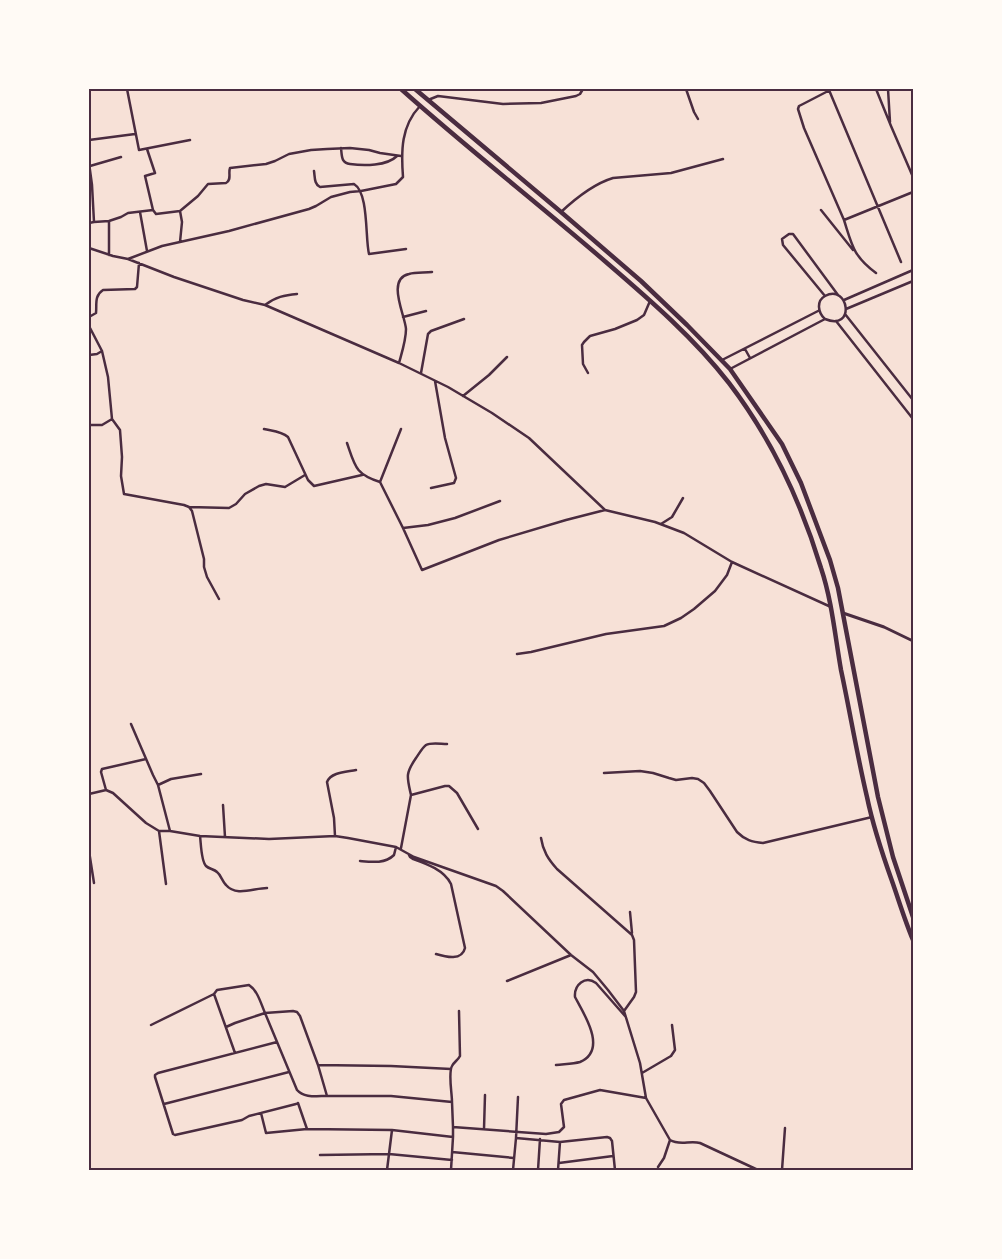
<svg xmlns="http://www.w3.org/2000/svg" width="1002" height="1259" font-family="'PT Serif',serif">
<rect width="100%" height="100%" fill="#f7e1d7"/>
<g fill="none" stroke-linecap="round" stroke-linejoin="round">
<path stroke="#4a2c40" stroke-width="2.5" d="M127 89 139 150 190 140
M686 89 694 112 698 119
M832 89 803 104 799 106 798 109 804 128 844 220 913 192
M876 89 891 126 913 177
M888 89 890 122
M829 90 901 262
M428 100 438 96 503 104 541 103 576 96 580 94 583 89
M89 140 135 134
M341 148C342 156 341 163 350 164 364 166 387 166 397 156
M147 149 155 173 145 176 153 210 156 214 180 211 182 222 180 242
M89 163 92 185 94 222 89 223
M90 166 121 157
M314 171C315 177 314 184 320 187L354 184C369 193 365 238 369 254L406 249
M821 210 853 250
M180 211 198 196 208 184 226 183C232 180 228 173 230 168L266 164 275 161 289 154 311 150 327 149 350 148 369 150 380 153 401 156
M140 212 147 251
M561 212C576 198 593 184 613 178L671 173 723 159
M844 220C852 245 853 256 876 273
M94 222 109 221 121 217 128 213 153 210
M89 248 113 256 128 259 174 277 243 300 265 305 399 363 448 387 492 413 529 438 605 510 655 522 684 533 732 562 831 607
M109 255V221
M128 259 162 246 229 231 309 209 316 206 331 197 350 192 361 191 396 184 403 177C401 151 401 126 420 106
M825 296 783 245 782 239 789 234H793L838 295
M844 300 913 270
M265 305C275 297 285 295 297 294
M846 309 913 281
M845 314 913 400
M89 317 96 313C97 304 94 296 103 290L135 289 137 287 139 263
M403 317 426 311
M836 321 913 419
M89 326 102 351 108 377 112 419 120 430 122 457 121 476 124 494 184 505 189 507 192 511 204 559V567L207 577 219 599
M745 349 750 358
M89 355 97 354 102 351
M722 360 818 311
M399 363C402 352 406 340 406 329 405 315 386 279 409 274 416 272 425 273 432 272
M730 369 825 319C856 332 849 283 825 296 816 301 818 313 825 319
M421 373 428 334 431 331 464 319
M588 373 583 364 582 345 584 342 590 336 615 329 637 320 644 315 650 301
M463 396 489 375 507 357
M89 425H102L112 419
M264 429C272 431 281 431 288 437L308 480 314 486 362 475
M401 429 380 482 403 528 422 570 499 540 566 520 605 510
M347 443C355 466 355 474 380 482
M431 488 454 483 456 478 445 438 435 381
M189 507 229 508 236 504 245 494 259 486 266 484 285 487 305 475
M661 524 672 517 683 498
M403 528 428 525 455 518 500 501
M517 654 531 652 606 634 664 626 681 618 694 609 715 591 727 575 732 562
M131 724 153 775 158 785
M89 743V746
M604 773 640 771 653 773 669 778 676 780 692 778 698 779 704 783 710 791 737 832C745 840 752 842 763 843L872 817
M106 790 101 772 102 769 146 759
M89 794 106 790 113 793 146 823 159 831H170L200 836 269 839 335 836 348 838 396 847 414 857 496 886 503 891 571 955 593 972 608 990 624 1011 640 1063 646 1098 670 1140C680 1146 690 1140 700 1143L758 1170
M411 795C407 777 405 774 416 758 419 754 422 748 426 745 431 742 441 744 447 744
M223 805 225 837
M159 831 166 884
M170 831 158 785 171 779 201 774
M200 836C201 843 201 861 206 866 209 869 214 869 217 872 221 875 222 881 226 885 236 897 254 888 267 888
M335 836 334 818 327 782C331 772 346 772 356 770
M541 838C543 851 548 859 557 869L632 935 634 940 636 992 634 997 624 1011
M401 848 411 795 445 786H449L457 793 478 829
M89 851 94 883
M409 855 410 857 413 859C427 864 444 870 451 884L465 948C462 961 446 957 436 954
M360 861C371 862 385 864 394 855L396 847
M630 912 632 933
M507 981 571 955
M151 1025 214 994
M226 1027 235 1023 265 1013 297 1090C304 1098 316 1096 327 1096L318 1065 300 1016 297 1012 293 1011 265 1013C261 1004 258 991 249 985L217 990 214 994 235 1053
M277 1042 158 1073 155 1075V1077L173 1134 175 1135 242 1120 249 1116 296 1104 298 1103
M318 1065 391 1066 451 1069
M556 1065C564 1064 573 1064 580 1062 608 1050 584 1014 575 997 574 985 585 975 596 983L625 1016
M642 1073 671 1056 675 1050 672 1025
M327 1096H391L452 1102 453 1127 546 1134 559 1132 564 1127 561 1104 564 1100 600 1090 646 1098
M452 1102C452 1093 448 1073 452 1066 454 1062 458 1060 460 1056L459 1011
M164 1104 289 1072
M261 1113 266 1133 307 1129 298 1103
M307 1129 392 1130
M484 1129 485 1095
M516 1138 560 1142 558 1170
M560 1142 607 1137 610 1138 612 1141 615 1170
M452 1152 514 1158
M320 1155 389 1154 452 1160
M559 1163 613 1156
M658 1167 664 1158 670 1140
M387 1170 392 1130 453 1137
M451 1170 453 1137V1127
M513 1170 516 1138 518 1097
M538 1170 540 1139
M782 1170 785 1128"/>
<path stroke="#4a2c40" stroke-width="3" d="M843 613 884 627 913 641"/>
<path stroke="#4a2c40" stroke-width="4.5" d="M401 89C468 149 539 204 607 263 650 300 694 338 729 383 771 438 801 502 821 568 832 601 835 636 841 670 850 712 857 755 867 797 873 826 882 853 892 881 899 901 905 921 913 940
M415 89 561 212 641 281 687 325 730 369 782 444 801 483 830 560 838 588 878 797 893 857 913 917"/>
</g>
<rect width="1002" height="1259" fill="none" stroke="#fffaf5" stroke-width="180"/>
<rect x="90" y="90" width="822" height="1079" fill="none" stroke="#4a2c40" stroke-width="2"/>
</svg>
